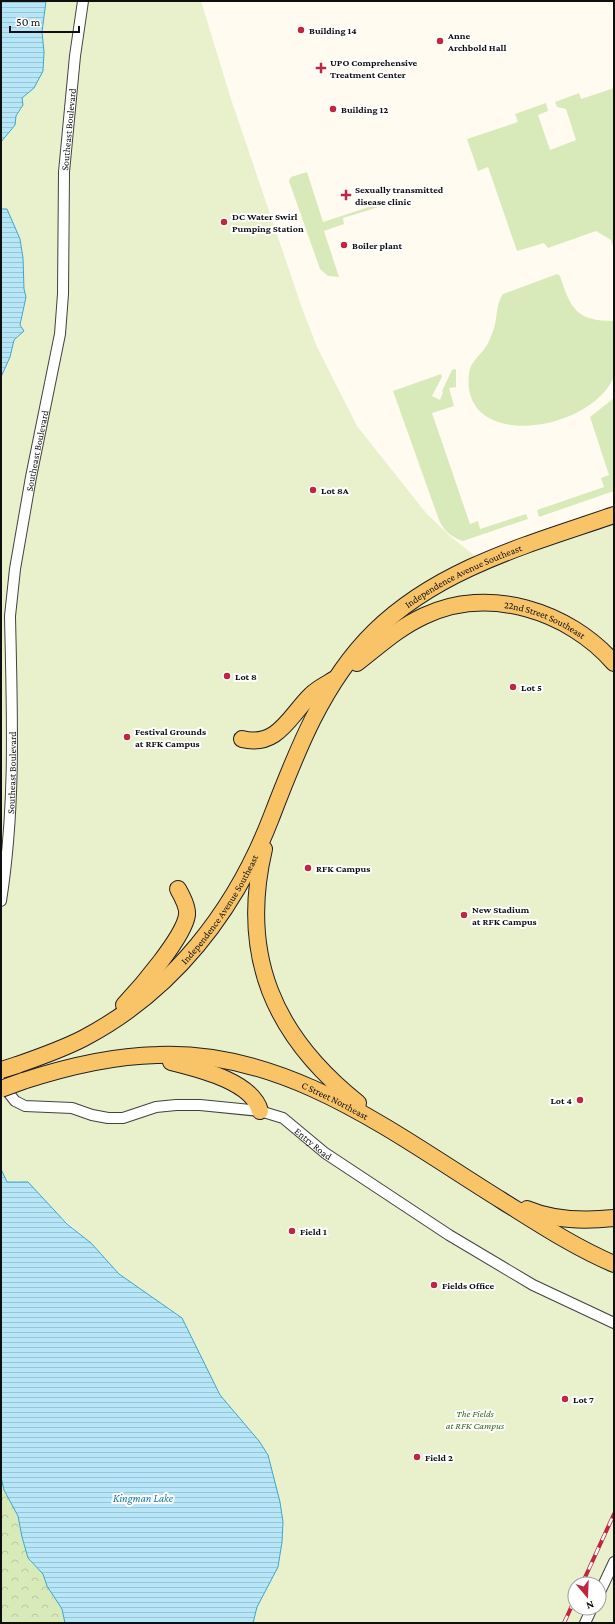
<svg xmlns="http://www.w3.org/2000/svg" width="615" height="1624" font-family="'Crimson Pro',serif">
<defs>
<pattern id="park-crowns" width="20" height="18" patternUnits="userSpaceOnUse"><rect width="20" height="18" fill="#d9eaba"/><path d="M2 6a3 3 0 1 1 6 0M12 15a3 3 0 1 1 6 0" fill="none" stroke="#b9c89f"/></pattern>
<pattern id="water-rules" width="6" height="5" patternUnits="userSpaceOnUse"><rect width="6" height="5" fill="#b6e6f7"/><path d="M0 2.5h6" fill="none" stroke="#9bc4d3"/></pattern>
</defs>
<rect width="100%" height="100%" fill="#fffbf1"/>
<path fill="#d9eaba" d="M614 88V249L611 240 596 231 548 248 544 243 517 251 488 167 478 171 467 139 518 122 515 114 546 103 548 111 538 115 550 150 576 140 566 109 557 107 555 102 579 93 581 99Z
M307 172 323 222 381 203 382 206 343 218 344 224 324 231 339 277 328 276 320 269 289 181 291 177Z
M557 274 560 276C571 309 576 321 614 321 614 333 615 366 614 376 593 432 459 453 469 373 470 363 480 355 485 348 489 343 491 336 493 331 498 319 495 305 503 294Z
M456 369V387L449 388 454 406 432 413 470 524 478 521 480 529 526 514 528 519 463 541C451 537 444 531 439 520L393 391 441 374 442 377 432 396 440 400 443 392 442 391 452 370Z
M614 398V491L539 517 537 510 604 487 601 478 609 475 590 417Z"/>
<path fill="url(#park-crowns)" d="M1 1477 4 1490 18 1516 22 1537 28 1558 43 1574 47 1586 62 1609 65 1623H1Z"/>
<path fill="#e9f1cc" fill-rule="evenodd" d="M46 1H201L231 99 302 308 317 347 357 426 426 513 450 536 490 568 614 523V1623H253L257 1607 278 1567 282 1542 283 1522 280 1502 268 1455 259 1441 220 1395 182 1318 119 1274 91 1243 20 1181 7 1182 1 1169V377L10 357 14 340 19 336 26 297 24 289 23 258 20 239 7 209H1V142L15 125 16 116 22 109V98L29 93 44 52 42 32ZM575 1584H599V1608H575Z"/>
<path fill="url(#water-rules)" stroke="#3ca6ce" d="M1 1H46L42 32 44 52 43 71 34 88 22 98 23 105 16 116 15 125 1 142Z
M1 209H7L20 239 23 258 24 289 26 297 20 325 24 331 14 340 10 357 1 377Z
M1 1169 7 1182H28L67 1224 91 1243 119 1274 182 1318 220 1395 259 1441 268 1455 280 1502 283 1522 282 1542 278 1567 257 1607 253 1623H65L62 1609 47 1586 43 1574 28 1558 22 1537 18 1516 4 1490 1 1477Z"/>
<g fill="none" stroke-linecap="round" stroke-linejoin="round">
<defs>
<g id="minor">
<path id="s1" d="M1 901C16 805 12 713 10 616L15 569 31 477 60 334 63 294 64 172 75 56 83 1"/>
<path id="s2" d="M1 1067 8 1092 15 1101 25 1106 72 1108 92 1115 108 1118H123L156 1107 176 1105H200L260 1111 283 1118 325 1153 449 1235 533 1285 614 1323"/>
<path d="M599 1594 614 1562"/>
<path d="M585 1623 592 1608"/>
</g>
<g id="primary">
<path id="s3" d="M357 663C379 646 398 628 424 616 488 585 569 611 614 663"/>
<path d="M242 739C278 748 290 715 311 695 318 688 327 684 335 679"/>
<path d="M264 849C239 956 274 1036 358 1103"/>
<path d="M124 1005C140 988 184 937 187 915 188 907 182 896 178 889"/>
<path d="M171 1062C198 1069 252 1081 260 1111"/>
<path id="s4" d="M17 1065C40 1057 63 1049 84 1038 173 991 235 911 271 818 296 753 323 682 374 632 439 568 530 544 614 515"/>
<path id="s5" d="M23 1081C66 1067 111 1056 157 1055 287 1049 396 1135 501 1200 538 1223 574 1247 614 1264"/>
<path d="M527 1209C555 1221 585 1221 614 1218"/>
</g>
</defs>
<use href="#minor" stroke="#424242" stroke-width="12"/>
<use href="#primary" stroke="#202020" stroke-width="18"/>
<use href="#minor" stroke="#fff" stroke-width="10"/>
<use href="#primary" stroke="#f9c368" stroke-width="16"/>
<defs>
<path id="rail" d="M582 1584 614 1514
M564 1623 575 1599"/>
</defs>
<use href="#rail" stroke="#c12640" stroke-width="4"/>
<use href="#rail" stroke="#fff" stroke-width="2.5" stroke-dasharray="8" stroke-linecap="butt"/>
<defs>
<path id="primary-bridge" d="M1 1070 17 1065
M1 1089 23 1081"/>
</defs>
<use href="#primary-bridge" stroke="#202020" stroke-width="18" stroke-linecap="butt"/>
<use href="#primary-bridge" stroke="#f9c368" stroke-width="16"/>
</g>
<g fill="#c12640" stroke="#fff" stroke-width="1.5">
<circle cx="301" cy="30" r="4"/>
<circle cx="440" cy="41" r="4"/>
<path d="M319 62h4v4h4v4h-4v4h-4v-4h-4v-4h4z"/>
<circle cx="333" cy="109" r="4"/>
<path d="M344 189h4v4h4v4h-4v4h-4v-4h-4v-4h4z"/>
<circle cx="224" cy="222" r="4"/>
<circle cx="344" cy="245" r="4"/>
<circle cx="313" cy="490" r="4"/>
<circle cx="227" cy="676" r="4"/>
<circle cx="513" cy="687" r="4"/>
<circle cx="127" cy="737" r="4"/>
<circle cx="308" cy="868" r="4"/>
<circle cx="464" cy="915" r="4"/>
<circle cx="580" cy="1100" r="4"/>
<circle cx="292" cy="1231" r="4"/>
<circle cx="434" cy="1285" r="4"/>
<circle cx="565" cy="1399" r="4"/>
<circle cx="417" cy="1457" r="4"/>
</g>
<g text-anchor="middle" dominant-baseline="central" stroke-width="4" stroke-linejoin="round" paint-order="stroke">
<g font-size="10" font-weight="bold" fill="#0f0f0f" stroke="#fff" text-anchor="start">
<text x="309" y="30">Building 14</text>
<text x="448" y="35">Anne<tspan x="448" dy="12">Archbold Hall</tspan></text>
<text x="330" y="62">UPO Comprehensive<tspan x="330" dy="12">Treatment Center</tspan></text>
<text x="341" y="109">Building 12</text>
<text x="355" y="189">Sexually transmitted<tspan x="355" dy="12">disease clinic</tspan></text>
<text x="232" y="216">DC Water Swirl<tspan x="232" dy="12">Pumping Station</tspan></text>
<text x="352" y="245">Boiler plant</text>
<text x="321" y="490">Lot 8A</text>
<text x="235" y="676">Lot 8</text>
<text x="521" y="687">Lot 5</text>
<text x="135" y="731">Festival Grounds<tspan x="135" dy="12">at RFK Campus</tspan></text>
<text x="316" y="868">RFK Campus</text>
<text x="472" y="909">New Stadium<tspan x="472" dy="12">at RFK Campus</tspan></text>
<text x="572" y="1100" text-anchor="end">Lot 4</text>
<text x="300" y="1231">Field 1</text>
<text x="442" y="1285">Fields Office</text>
<text x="573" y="1399">Lot 7</text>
<text x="425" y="1457">Field 2</text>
</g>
<g font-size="10" fill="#0f0f0f" stroke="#fff">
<text stroke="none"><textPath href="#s1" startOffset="777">Southeast Boulevard</textPath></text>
<text stroke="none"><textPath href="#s1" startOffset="453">Southeast Boulevard</textPath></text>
<text stroke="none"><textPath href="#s4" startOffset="688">Independence Avenue Southeast</textPath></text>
<text stroke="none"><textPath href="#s3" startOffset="208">22nd Street Southeast</textPath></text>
<text stroke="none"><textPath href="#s1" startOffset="129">Southeast Boulevard</textPath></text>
<text stroke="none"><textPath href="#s4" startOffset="262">Independence Avenue Southeast</textPath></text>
<text stroke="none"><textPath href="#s5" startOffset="323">C Street Northeast</textPath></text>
<text stroke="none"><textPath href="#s2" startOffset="351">Entry Road</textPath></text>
</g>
<g font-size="10" font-style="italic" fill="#37681e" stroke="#fff">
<text x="475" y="1413">The Fields<tspan x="475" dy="12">at RFK Campus</tspan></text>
</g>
<g font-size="11" font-style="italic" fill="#1777a3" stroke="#fff">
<text x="143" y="1498">Kingman Lake</text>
</g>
</g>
<rect width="615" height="1624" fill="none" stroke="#0f0f0f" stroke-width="4"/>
<g transform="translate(587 1596) rotate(161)"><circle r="19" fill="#ffffff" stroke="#9f9f9f"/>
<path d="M0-3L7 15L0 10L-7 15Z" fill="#c12640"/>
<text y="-6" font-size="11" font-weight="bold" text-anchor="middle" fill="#0f0f0f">N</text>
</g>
<path d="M10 26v6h69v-6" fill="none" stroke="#0f0f0f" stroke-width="2"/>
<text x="16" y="26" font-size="12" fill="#0f0f0f" stroke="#ffffff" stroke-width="3" paint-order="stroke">50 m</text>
</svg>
